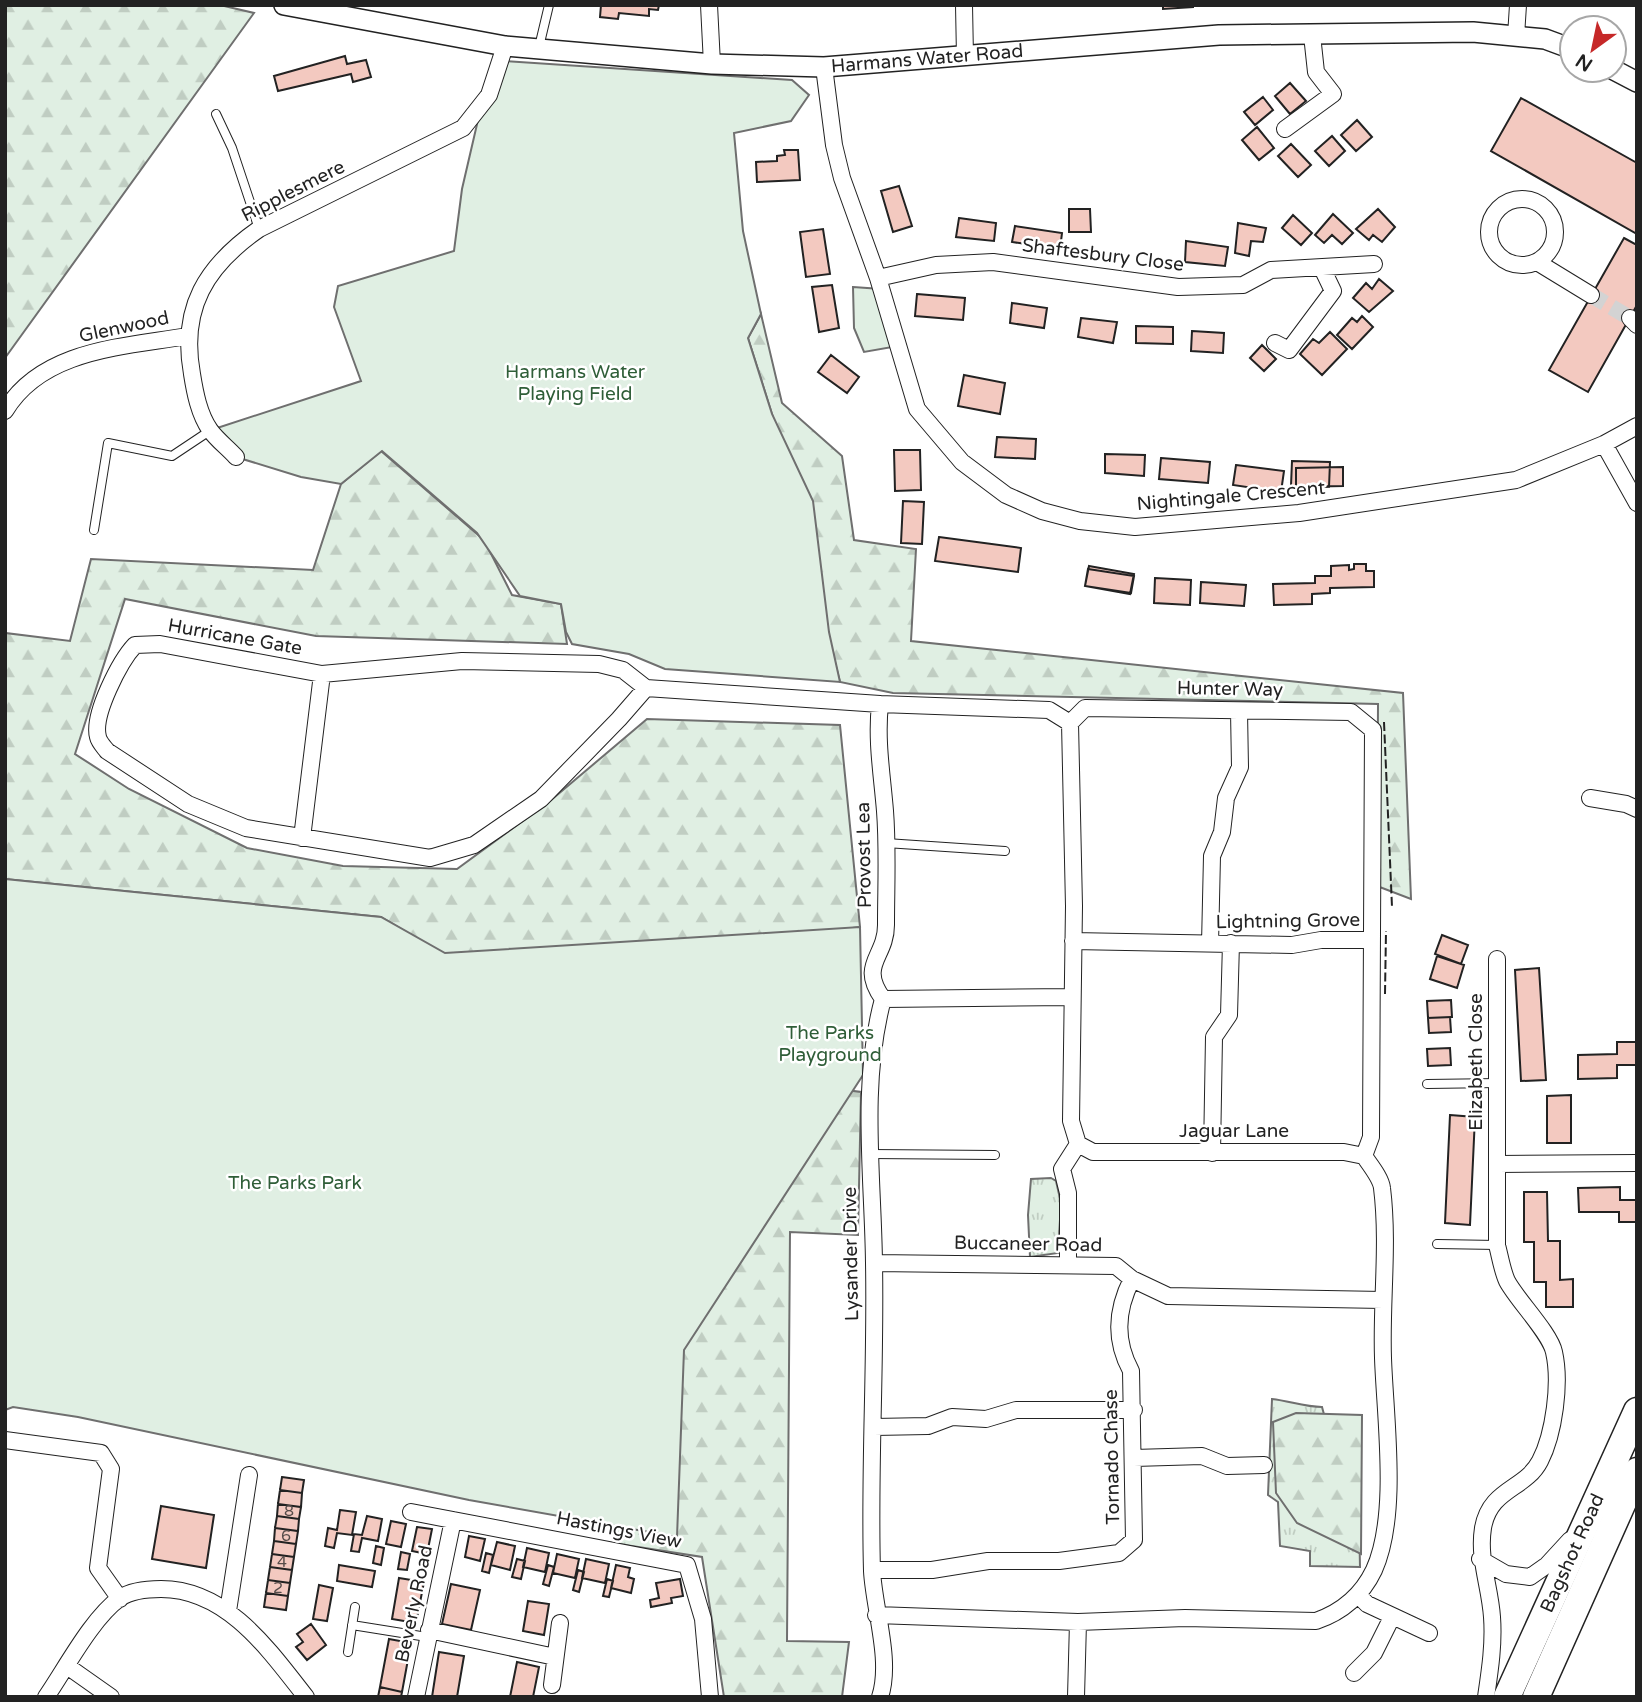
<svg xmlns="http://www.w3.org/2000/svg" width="1642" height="1702" font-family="'Varela Round',sans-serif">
<defs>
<pattern id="grass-tufts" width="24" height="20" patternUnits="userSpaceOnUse" patternTransform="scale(1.75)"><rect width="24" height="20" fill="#e0efe3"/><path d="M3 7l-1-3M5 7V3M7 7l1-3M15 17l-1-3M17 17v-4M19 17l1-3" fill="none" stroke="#c0cdc2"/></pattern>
<pattern id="forest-firs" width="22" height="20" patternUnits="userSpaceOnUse" patternTransform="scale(1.75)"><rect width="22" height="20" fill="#e0efe3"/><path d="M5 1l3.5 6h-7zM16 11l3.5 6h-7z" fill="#c0cdc2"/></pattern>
</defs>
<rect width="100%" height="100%" fill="#fff"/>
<path fill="url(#grass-tufts)" stroke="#6f6f6f" stroke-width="2" d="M1051 1178 1056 1181 1061 1203 1058 1253 1030 1257 1028 1215 1031 1179Z
M1272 1399C1290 1401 1304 1407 1322 1407L1325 1418 1357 1420 1360 1567 1310 1566V1551L1280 1546 1278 1502 1268 1495Z"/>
<path fill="url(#forest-firs)" stroke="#6f6f6f" stroke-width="2" d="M5 5H220L254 13 5 358Z
M761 314 782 403 842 456 854 540 916 549 911 641 1403 693 1411 899 1377 886 1378 704 893 693 840 682 772 414 748 338Z
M381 451 484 540 512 595 561 604 567 644 316 636 125 599 75 754 129 789 247 848 343 866 457 869 550 801 647 719 840 725 860 927 480 976 381 917 5 879V633L70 641 91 559 313 570 341 484Z
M783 1082 861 1092 858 1235 790 1232 787 1641 849 1642 842 1697H724L702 1557 619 1544 608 1504 669 1346Z
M1296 1413 1362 1415 1361 1554 1297 1523 1276 1493 1273 1422Z"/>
<path fill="#e0efe3" stroke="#6f6f6f" stroke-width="2" d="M503 61 792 80 809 95 791 121 734 133 743 231 761 314 748 338 772 414 813 501 829 632 840 682 665 669 629 654 572 644 566 632 561 604 520 596 477 533 382 451 341 484 301 477 236 457 211 430 361 381 334 307 338 286 454 251 462 189 481 107Z
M853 287 881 289 898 346 864 352 854 328Z
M5 879 381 917 445 953 860 927 863 1075 684 1350 677 1537 469 1500 78 1417 13 1407 5 1410Z"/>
<path fill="#f3c9c0" stroke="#222" stroke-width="2" d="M601 5H659L658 10 649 9V16L619 13 618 19 600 17Z
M1163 5H1193V7L1163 9Z
M345 56 347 64 366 60 371 77 353 82 351 74 278 91 274 76Z
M1290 83 1306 101 1290 114 1275 96Z
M1263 97 1273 110 1255 125 1244 112Z
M1521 98 1637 163V234L1491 151Z
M1357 120 1372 137 1356 151 1341 135Z
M1257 127 1274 148 1259 160 1242 140Z
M1332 136 1345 151 1329 166 1315 151Z
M1291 144 1311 165 1298 177 1278 156Z
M784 150H798L800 180 757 182 756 162 777 161V156L785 155Z
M899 186 912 226 893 232 881 191Z
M1069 209H1090L1091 232H1069Z
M1378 209 1395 227 1382 242 1373 235 1369 240 1356 229Z
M1333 214 1353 233 1342 244 1332 235 1324 243 1315 235Z
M1293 215 1312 233 1301 245 1282 228Z
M959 218 996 223 994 241 956 237Z
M1238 223 1266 228 1263 242 1251 241 1249 256 1235 253Z
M1015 226 1062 233 1060 249 1012 242Z
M823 229 830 274 806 277 800 232Z
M1624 238 1637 245V305L1588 392 1549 370Z
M1186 241 1228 247 1225 266 1185 262Z
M1379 279 1393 291 1369 312 1353 298 1366 283 1372 289Z
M832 285 839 328 819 332 812 287Z
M917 294 965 298 963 320 915 316Z
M1012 303 1047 308 1044 328 1010 323Z
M1362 316 1373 327 1352 349 1337 335 1352 318 1357 322Z
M1081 318 1117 322 1113 343 1078 337Z
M1136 326 1173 327V344L1136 343Z
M1192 331 1224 333 1223 353 1191 351Z
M1330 332 1347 349 1322 375 1300 354 1313 339 1319 343Z
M1262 345 1276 359 1264 371 1250 358Z
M831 355 859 377 847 393 818 372Z
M964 375 1005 383 1000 414 958 406Z
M997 437 1036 439 1035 459 995 457Z
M894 450H920L921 490 895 491Z
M1105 454 1145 455 1144 476 1105 473Z
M1161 458 1210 462 1208 483 1159 479Z
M1292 461 1330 462 1329 487 1291 486Z
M1236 465 1284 471 1281 492 1233 485Z
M1343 467V486L1296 487V468Z
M903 501 924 502 922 544 901 543Z
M939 537 1021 548 1018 572 935 561Z
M1354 564H1366V571H1374V587L1330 588V593L1312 594V604L1274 605 1273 584 1315 583V576H1331V566L1349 565V570L1354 569Z
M1089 566 1134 574 1130 594 1085 586Z
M1088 569 1134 576 1131 593 1085 586Z
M1155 578 1191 580 1190 605 1154 603Z
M1201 582 1246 585 1244 606 1200 603Z
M1442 935 1468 945 1461 964 1435 954Z
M1437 956 1464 965 1457 988 1430 979Z
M1539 968 1546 1080 1521 1081 1515 970Z
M1451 1000 1452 1017 1428 1018 1427 1001Z
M1450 1017 1451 1032 1429 1033 1428 1018Z
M1617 1042H1637V1065H1617V1078L1578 1079V1055L1617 1054Z
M1450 1048 1451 1065 1428 1066 1427 1049Z
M1571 1095V1143H1547V1096Z
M1450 1115 1475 1117 1470 1225 1445 1223Z
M1620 1187V1200H1637V1222H1619V1212H1579L1578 1188Z
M1524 1192H1547L1548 1241H1560V1280L1573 1279V1307H1546V1282H1534V1242H1524Z
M282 1477 304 1480 302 1493 280 1490Z
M280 1490 302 1493 301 1507 278 1504Z
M278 1504 301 1507 299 1519 277 1516Z
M161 1506 214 1515 206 1568 152 1559Z
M340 1510 356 1512 352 1535 337 1533 334 1548 325 1546 328 1528 337 1530Z
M277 1516 299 1519 298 1531 275 1528Z
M367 1516 382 1519 378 1541 362 1538 359 1552 351 1551 354 1534 362 1535Z
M391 1521 406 1524 401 1547 386 1544Z
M417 1527 432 1529 427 1554 412 1551Z
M275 1528 298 1531 296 1544 274 1541Z
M469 1536 485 1539 480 1561 465 1557Z
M274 1541 296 1544 294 1557 272 1554Z
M497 1542 515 1546 510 1570 491 1565Z
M376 1546 384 1548 381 1565 373 1563Z
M527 1548 549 1553 545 1572 523 1567Z
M401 1552 410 1554 407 1570 398 1569Z
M486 1553 493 1555 489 1573 482 1571Z
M272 1554 294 1557 292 1570 270 1567Z
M557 1554 579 1559 575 1578 553 1573Z
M517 1559 525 1561 521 1579 512 1577Z
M586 1559 609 1564 605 1583 582 1578Z
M339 1565 375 1571 372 1587 337 1581Z
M548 1565 554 1567 549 1586 543 1584Z
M616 1565 630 1568 628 1577 634 1579 631 1593 611 1588Z
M270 1567 292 1570 290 1583 268 1580Z
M578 1570 584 1572 579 1592 573 1590Z
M399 1578 424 1582 416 1623 392 1619Z
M607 1579 613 1581 609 1597 603 1596Z
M680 1579 683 1596 671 1598 672 1603 651 1607 650 1600 659 1598 656 1583Z
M268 1580 290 1583 288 1596 266 1593Z
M451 1584 480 1590 471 1630 442 1624Z
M319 1585 333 1588 327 1621 313 1619Z
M266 1593 288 1596 286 1610 264 1607Z
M528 1601 549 1604 544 1635 523 1631Z
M311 1624 326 1645 307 1660 296 1647 303 1642 297 1634Z
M389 1639 411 1643 402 1692 380 1687Z
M439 1652 464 1656 457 1697H432Z
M517 1662 539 1667 533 1697H510Z
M380 1687 402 1692 401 1697H378Z"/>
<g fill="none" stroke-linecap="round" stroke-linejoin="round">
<path stroke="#d3d3d3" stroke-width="16" stroke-dasharray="16 8" stroke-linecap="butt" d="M1591 295 1630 318"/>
<defs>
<path id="service" d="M539 47 549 5
M216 114 232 148 259 229
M94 530 108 443 172 456 211 430
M886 843 1005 851
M1427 1084 1498 1083
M870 1154 995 1155
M1437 1244 1497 1245
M352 1625 427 1637
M348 1652 355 1607"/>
<path id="minor" d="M709 5 712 64
M964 5 965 57
M1516 36 1518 5
M824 67 834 145 842 178 878 278 917 409 962 462 1006 495 1042 511 1080 521 1135 527 1299 513 1516 480 1604 444 1637 426
M1285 129 1333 94 1316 72 1312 35
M1489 232a33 33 0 1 1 66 0a33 33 0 1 1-66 0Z
M1537 262 1591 295
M878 278 936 265 993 262 1178 287 1243 285 1271 270 1374 264
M1630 318 1637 325
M1275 343 1289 350 1333 291 1322 268
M5 411C42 349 124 347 187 336
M1604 444 1637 503
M236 457C228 448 217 440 210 430 199 414 195 393 192 374 180 308 206 266 259 229L463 128 489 95 505 46
M646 688 619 719 541 799 474 845 430 858 246 828 188 804 107 751C104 747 99 742 98 737 92 715 120 661 135 645L160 644 322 674 462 661 599 664 623 670 646 688 880 704 1049 710 1070 723
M880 704C876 741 882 774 885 811 888 849 886 887 886 925 886 958 858 964 883 999
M1070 723 1085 708 1351 712 1373 730 1371 1137 1364 1156
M1590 798 1626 804 1637 809
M302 838 322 674
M1073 941 1292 945 1321 940H1372
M1210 944 1212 856 1222 832 1226 798 1240 767 1239 711
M1212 1153 1214 1037 1229 1015 1231 943
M1498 1164 1637 1163
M874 1263 1116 1266 1132 1279 1168 1296 1383 1300
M1068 1264V1193L1062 1169 1078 1144
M874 1427 928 1426 952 1417 986 1419 1016 1410H1134
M5 1440 101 1453 111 1469 98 1568 120 1599
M1134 1458 1202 1456 1227 1466 1264 1465
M411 1512 687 1565 703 1619 710 1697
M1480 1559 1506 1574 1530 1577 1547 1565 1570 1540
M872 1570H932L988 1561H1059L1119 1553 1134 1540 1131 1371C1114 1340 1116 1310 1132 1279
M1358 1595 1367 1604 1429 1633
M228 1611 249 1475
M876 1615 1078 1622 1185 1618 1316 1621C1342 1612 1362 1595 1374 1570 1399 1515 1385 1418 1383 1358 1381 1302 1389 1244 1382 1188 1381 1178 1370 1165 1364 1156L1344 1152H1093L1078 1144 1071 1121 1074 906 1070 723
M429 1630 555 1657
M67 1666 111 1697
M1354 1673 1374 1653 1392 1617
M552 1685 560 1623
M46 1697C66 1668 92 1618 120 1598 132 1590 147 1589 161 1589 227 1589 269 1650 306 1697
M416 1697 453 1520
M880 1697C892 1661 874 1609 872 1571 869 1468 876 1366 874 1263 873 1177 860 1084 883 999L1072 997
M1076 1697 1078 1622
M1486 1697C1490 1670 1494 1644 1492 1617 1490 1586 1478 1559 1483 1528 1490 1488 1525 1490 1540 1461 1554 1434 1561 1383 1554 1352 1550 1333 1517 1300 1507 1281 1502 1270 1500 1256 1497 1245V959"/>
<g id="tertiary">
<path id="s1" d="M284 5 505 46 712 64 824 67 1219 35 1473 32 1545 39 1572 49"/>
<path d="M1614 70 1637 82"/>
</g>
<g id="trunk">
<path id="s2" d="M1507 1697 1637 1411"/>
<path d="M1536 1697 1637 1471"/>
</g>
</defs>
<use href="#service" stroke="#222" stroke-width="10"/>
<use href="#minor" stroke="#222" stroke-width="18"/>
<use href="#tertiary" stroke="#222" stroke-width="22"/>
<use href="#trunk" stroke="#222" stroke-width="29"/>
<use href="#service" stroke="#fff" stroke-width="8"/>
<use href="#minor" stroke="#fff" stroke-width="16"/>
<use href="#tertiary" stroke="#fff" stroke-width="19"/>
<use href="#trunk" stroke="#fff" stroke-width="26"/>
<path stroke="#222" stroke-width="2" stroke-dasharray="9 3.5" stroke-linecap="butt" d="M1384 722 1392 907
M1385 994 1386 931"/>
</g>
<g text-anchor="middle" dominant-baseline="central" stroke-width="5" stroke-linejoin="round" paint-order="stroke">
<g font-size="16" fill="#564c4a">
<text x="289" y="1511">8</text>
<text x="286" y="1536">6</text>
<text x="282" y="1562">4</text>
<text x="278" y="1588">2</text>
</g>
<g font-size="19" fill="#222" stroke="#fff">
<text stroke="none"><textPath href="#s1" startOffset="648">Harmans Water Road</textPath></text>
<text transform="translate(293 191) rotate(-27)">Ripplesmere</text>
<text transform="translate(1103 255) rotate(7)">Shaftesbury Close</text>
<text transform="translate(124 327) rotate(-12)">Glenwood</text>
<text transform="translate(1231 496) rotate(-5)">Nightingale Crescent</text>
<text transform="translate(235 637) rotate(10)">Hurricane Gate</text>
<text transform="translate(1230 689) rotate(1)">Hunter Way</text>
<text transform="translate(864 855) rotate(-91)">Provost Lea</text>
<text transform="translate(1288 921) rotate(-1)">Lightning Grove</text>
<text transform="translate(1476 1062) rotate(-90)">Elizabeth Close</text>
<text x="1234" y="1131">Jaguar Lane</text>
<text transform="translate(1028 1244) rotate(1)">Buccaneer Road</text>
<text transform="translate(851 1254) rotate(-91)">Lysander Drive</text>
<text transform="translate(1112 1457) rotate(-91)">Tornado Chase</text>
<text transform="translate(619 1530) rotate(11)">Hastings View</text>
<text stroke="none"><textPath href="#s2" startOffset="158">Bagshot Road</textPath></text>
<text transform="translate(414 1604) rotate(-78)">Beverly Road</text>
</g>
<g font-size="19" fill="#2f5e38" stroke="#fff">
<text x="575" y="372">Harmans Water<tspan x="575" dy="22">Playing Field</tspan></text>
<text x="830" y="1033">The Parks<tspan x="830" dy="22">Playground</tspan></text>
<text x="295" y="1183">The Parks Park</text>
</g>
</g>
<rect width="1642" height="1702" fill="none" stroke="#222222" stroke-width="14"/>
<g transform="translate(1593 49) rotate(213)"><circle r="33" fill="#ffffff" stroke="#a7a7a7" stroke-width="2"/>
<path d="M0-5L12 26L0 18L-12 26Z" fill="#c62828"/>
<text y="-10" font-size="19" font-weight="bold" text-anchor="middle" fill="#222222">N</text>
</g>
</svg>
